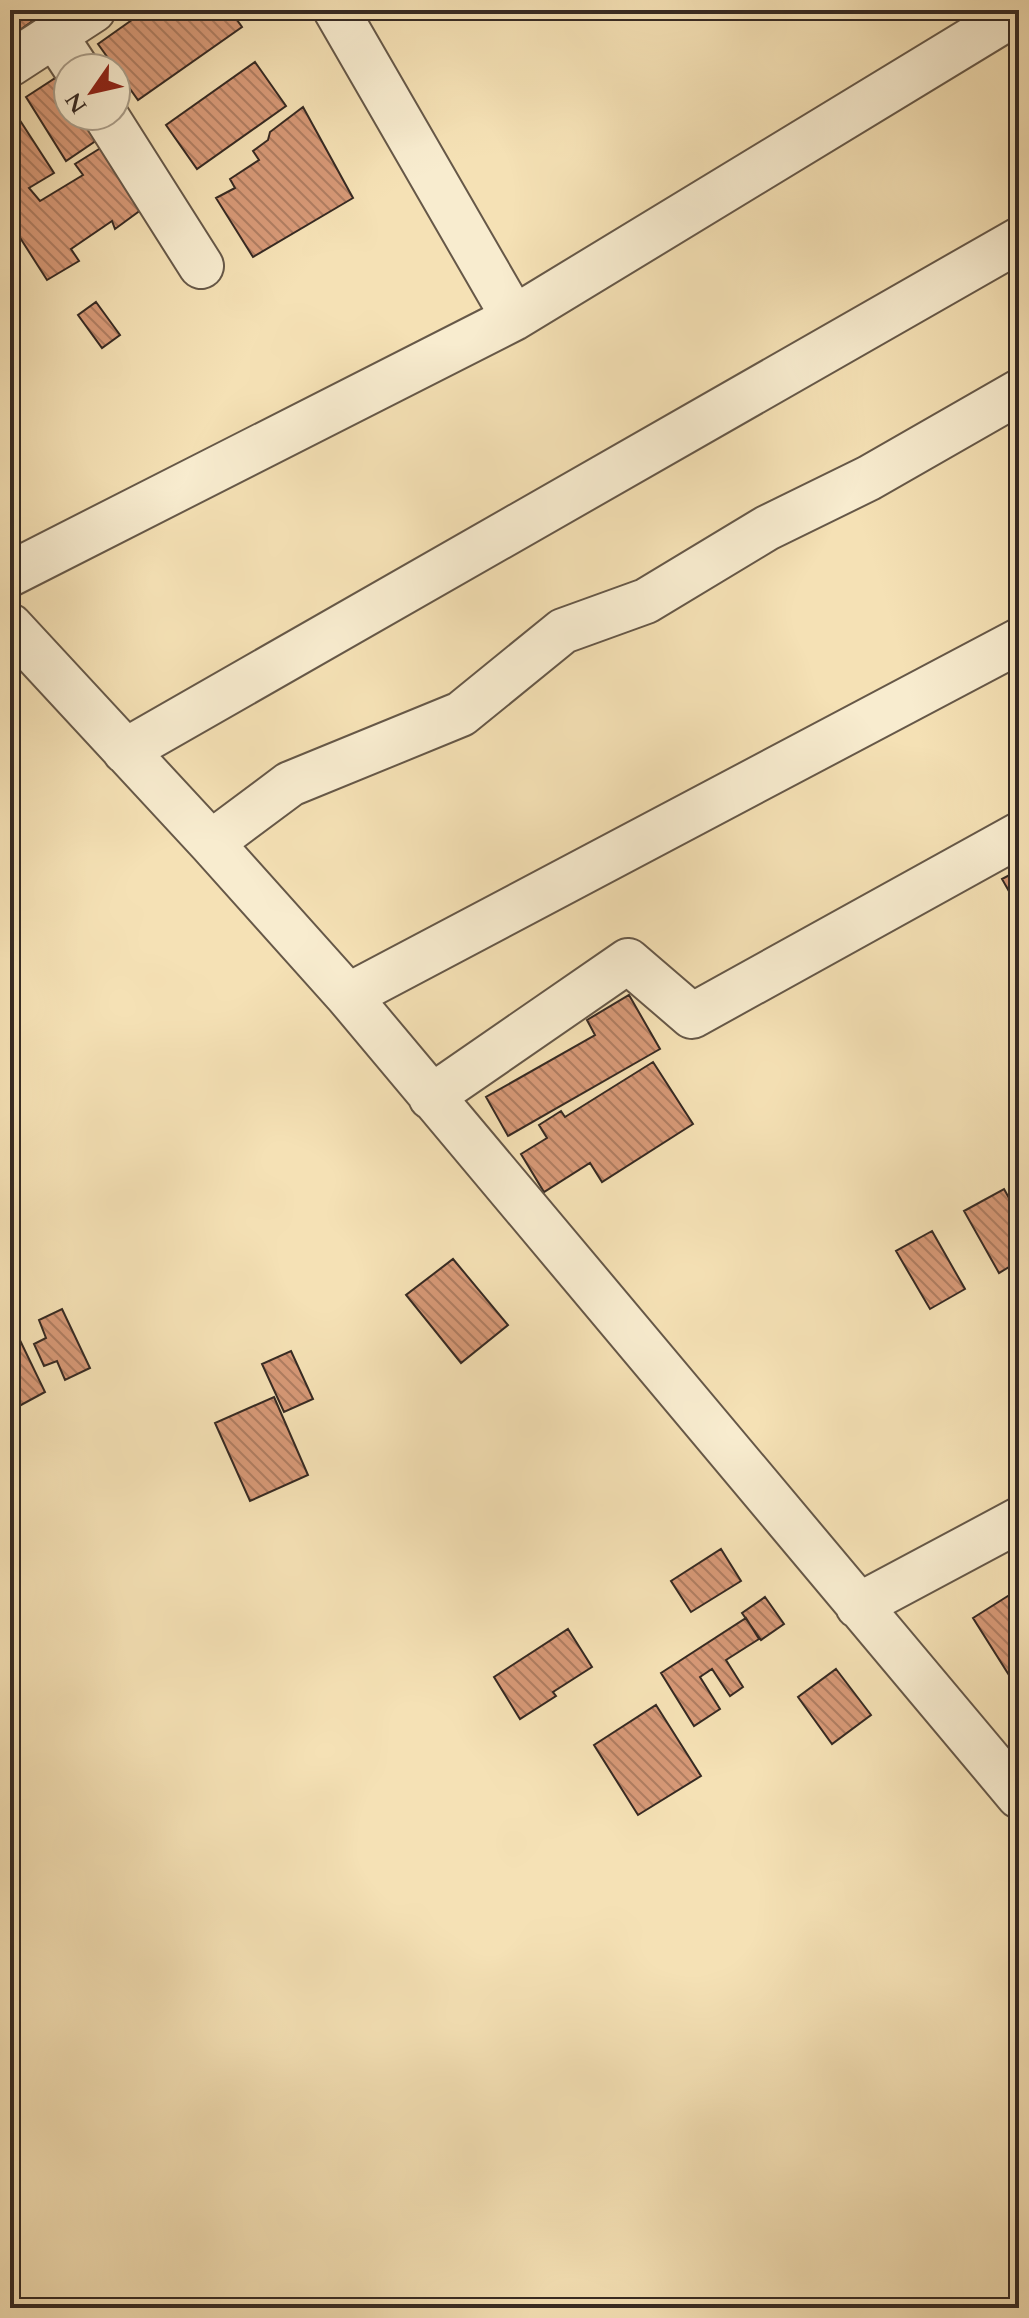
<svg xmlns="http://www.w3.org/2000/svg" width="1029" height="2318" font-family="Cardo,serif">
<defs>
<pattern id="building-back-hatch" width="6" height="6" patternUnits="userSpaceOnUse" patternTransform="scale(2)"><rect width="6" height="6" fill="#d79977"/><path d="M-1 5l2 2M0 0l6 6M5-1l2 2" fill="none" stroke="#af7d61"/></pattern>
</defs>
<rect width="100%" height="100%" fill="#f5e1b5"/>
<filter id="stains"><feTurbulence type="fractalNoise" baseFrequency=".0025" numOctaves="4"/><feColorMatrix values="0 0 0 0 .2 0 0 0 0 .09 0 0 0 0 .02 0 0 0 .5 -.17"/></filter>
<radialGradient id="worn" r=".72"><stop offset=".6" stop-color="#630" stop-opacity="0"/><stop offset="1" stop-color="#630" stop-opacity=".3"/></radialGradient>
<path fill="url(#building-back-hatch)" stroke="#362a23" stroke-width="2" d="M10 10H48L10 37Z
M146 10H230L242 27 138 100 98 44Z
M255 62 286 106 197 169 166 125Z
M63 73 68 81V116H90L103 136 66 161 26 97Z
M10 105 54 173 29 188 40 201 83 175 75 164 107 144 149 204 115 229 112 221 71 249 79 261 47 280 10 222Z
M303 107 353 198 253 257 216 198 235 188 230 179 259 160 253 151 268 140 270 132Z
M96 302 120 335 102 348 78 315Z
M1019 870V909L1002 879Z
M629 995 660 1049 508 1136 486 1097 595 1035 587 1020Z
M653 1062 693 1124 602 1182 590 1163 544 1192 521 1154 547 1138 539 1125 561 1111 565 1117Z
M1019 1176V1199L1010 1181Z
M1004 1189 1019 1216V1261L999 1273 964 1211Z
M932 1231 965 1289 930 1309 896 1251Z
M453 1259 508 1325 461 1363 406 1295Z
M62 1309 90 1368 65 1380 57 1361 44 1366 34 1344 46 1338 39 1320Z
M16 1332 45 1392 10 1411V1334Z
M291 1351 313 1399 284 1412 262 1364Z
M274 1397 308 1475 250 1501 215 1423Z
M721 1549 741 1581 691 1612 671 1581Z
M1019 1589V1691L973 1618Z
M765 1597 784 1624 761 1640 742 1613Z
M746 1618 759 1639 726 1660 743 1687 730 1696 712 1669 700 1677 720 1709 694 1726 661 1673Z
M568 1629 592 1667 553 1692 556 1696 520 1719 494 1677Z
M836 1669 871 1715 832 1744 798 1697Z
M656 1705 701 1776 638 1815 594 1745Z"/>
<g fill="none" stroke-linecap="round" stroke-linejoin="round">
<defs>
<path id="minor" d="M336 10 514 318
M55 36 76 68
M10 64 93 10
M106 116 201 266
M10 574 514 318 1019 11
M10 626 211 843 348 996 1019 1796
M125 751 1019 240
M211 843 290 784 461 714 563 631 646 601 767 528 869 478 1019 392
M348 996 1019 641
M431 1097 628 961 692 1016 1019 835
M858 1606 1019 1520"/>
</defs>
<use href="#minor" stroke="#665848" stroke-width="48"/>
<use href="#minor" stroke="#f8eccf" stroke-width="44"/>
</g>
<rect width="1029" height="2318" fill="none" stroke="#f5e1b5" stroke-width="40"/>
<rect x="12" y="12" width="1005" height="2294" fill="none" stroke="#362a23" stroke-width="4"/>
<rect x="20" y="20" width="989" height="2278" fill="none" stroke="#362a23" stroke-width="2"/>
<g transform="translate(92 92) rotate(236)"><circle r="38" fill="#f8eccf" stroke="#aa9e8a" stroke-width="2"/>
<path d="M0-6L14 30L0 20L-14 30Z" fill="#8f2418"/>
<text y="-12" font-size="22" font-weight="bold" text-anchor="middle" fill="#362a23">N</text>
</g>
<rect width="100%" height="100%" filter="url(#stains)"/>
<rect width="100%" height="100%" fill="url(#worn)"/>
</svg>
